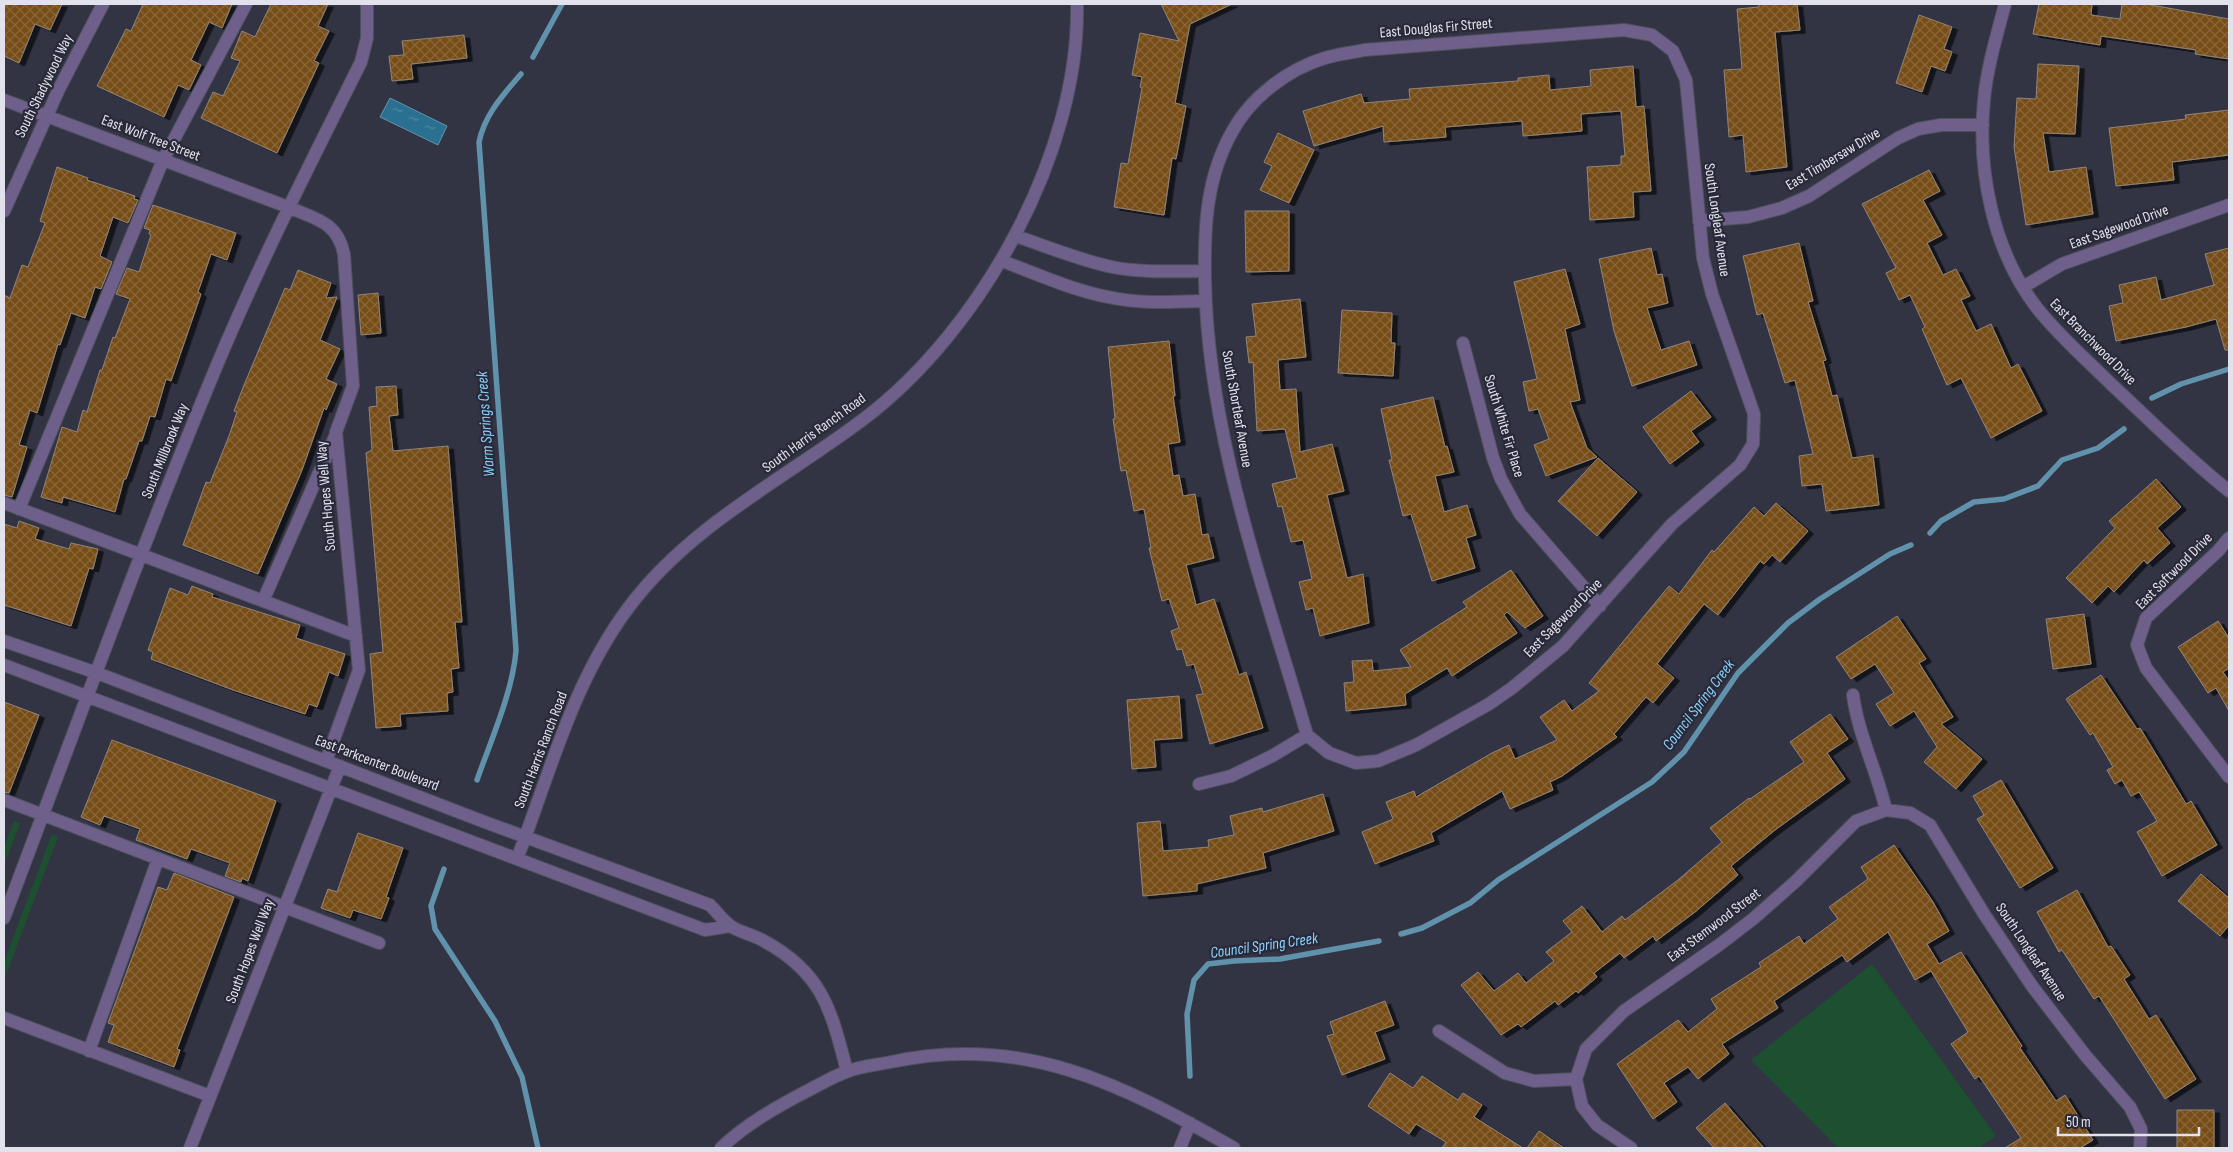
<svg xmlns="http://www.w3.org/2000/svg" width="2233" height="1152" font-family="'Sofia Sans Condensed',sans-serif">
<defs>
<pattern id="water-ripples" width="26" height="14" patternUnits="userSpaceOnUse" patternTransform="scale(1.25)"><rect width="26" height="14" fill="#2a7091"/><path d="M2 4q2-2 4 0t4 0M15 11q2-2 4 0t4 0" fill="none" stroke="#538ba6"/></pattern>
<pattern id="building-cross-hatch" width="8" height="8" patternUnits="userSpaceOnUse" patternTransform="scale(1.25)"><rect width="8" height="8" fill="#774d19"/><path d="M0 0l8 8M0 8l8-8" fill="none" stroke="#8a663b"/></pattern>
<filter id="shadow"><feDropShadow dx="5.5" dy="3" stdDeviation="0" flood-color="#0009"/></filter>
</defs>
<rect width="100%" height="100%" fill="#333443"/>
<path fill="#1d5031" d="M14 821 20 823 4 866V847Z
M52 834 58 837 4 980V962Z
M1872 964 1996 1136 1978 1148H1838L1751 1060Z"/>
<path fill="url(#water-ripples)" stroke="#6192ac" d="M390 98 447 126 438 145 380 117Z"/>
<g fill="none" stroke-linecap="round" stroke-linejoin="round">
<path stroke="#6192ac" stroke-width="5.5" d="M533 57 562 4
M2152 398 2181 384 2229 369
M1930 533 1941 521 1974 502 2004 499 2038 486 2062 460 2098 448 2124 429
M477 780C491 740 513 691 516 650L479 142C485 114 503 95 521 74
M444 869 431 906 435 929 495 1021 522 1077 538 1148
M1401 934 1422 928 1470 903 1498 880 1652 782 1684 752 1738 673 1788 623 1820 599 1890 554 1911 545
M1190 1076 1187 1014 1194 980 1208 964 1234 961 1280 959 1379 941"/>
</g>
<path fill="url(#building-cross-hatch)" stroke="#928476" filter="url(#shadow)" d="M4 4H62L50 30 35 24 19 63 4 56Z
M143 4H232L222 28 209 22 191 60 201 65 189 90 178 85 164 117 97 86 126 29 131 31Z
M271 4H328L318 26 329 31 314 61 319 63 277 153 201 118 213 92 223 96 240 61 231 58 242 31 255 37Z
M1161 4H1232L1190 24 1175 103 1186 106 1176 159 1172 158 1164 215 1114 207 1121 163 1128 164 1142 88 1140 87 1142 77 1132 75 1140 33 1179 41Z
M1759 4H1797L1800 30 1775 32 1787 167 1746 172 1743 135 1729 137 1724 70 1742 69 1737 9 1759 7Z
M2039 4H2092L2091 15 2120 19 2122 4H2146L2229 19V59L2195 54 2196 50 2101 36 2100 45 2033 34Z
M1919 15 1952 27 1944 49 1952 52 1945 71 1931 66 1922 92 1896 83Z
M464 35 467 58 411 64 413 79 392 81 389 56 404 55 402 41Z
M2038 64 2079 66 2075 134 2043 133 2049 172 2086 167 2093 214 2026 225 2014 147 2017 98 2036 99Z
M1633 66 1636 107 1644 106 1651 191 1633 192 1634 217 1590 220 1587 167 1621 165V156H1625L1621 111 1581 114 1582 131 1523 136 1522 121 1445 127 1446 137 1384 142 1383 126 1314 146 1303 111 1361 94 1364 103 1410 99 1409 89 1518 81V78L1549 75 1550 90 1591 86 1590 70Z
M2229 110V155L2172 162 2174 180 2116 186 2109 128 2186 119 2185 115Z
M1278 133 1314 150 1289 203 1260 190 1272 166 1264 162Z
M57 167 88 178 87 180 135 196 134 199 138 200 128 223 113 217 100 256 112 262 101 289 95 287 85 318 71 313 60 345 58 344 37 413 30 410 19 445 27 447 12 497 4 495V295L10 298 22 265 28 267 45 223 40 221Z
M1929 170 1940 191 1923 200 1942 235 1927 243 1943 275 1956 269 1970 296 1961 300 1976 331 1991 324 2011 368 2018 364 2042 411 1991 438 1961 378 1947 385 1922 329 1925 327 1910 295 1899 300 1886 273 1896 268 1862 204Z
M153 205 236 233 227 260 211 254 198 292 201 294 171 381 166 379 155 417 150 416 142 441H139L126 479H124L115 512 63 497 62 503 41 497 62 427 77 432 83 410 87 412 100 370H102L113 337 115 338 130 299 116 294 127 268 139 272 151 235 149 234 150 230 144 228Z
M1245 211H1289V271L1246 272Z
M1799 243 1813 301 1808 302 1826 360 1823 361 1832 396 1837 395 1852 458 1873 455 1879 505 1826 511 1822 484 1802 486 1799 456 1813 454 1795 380 1785 383 1763 313 1757 315 1743 256Z
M1651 248 1657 275 1662 274 1668 303 1647 308 1661 350 1689 341 1697 365 1632 386 1614 331 1599 259Z
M2229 248V350H2225L2216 319 2186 327 2116 341 2109 306 2123 303 2119 285 2156 277 2161 300 2214 285 2205 254Z
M1565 269 1580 324 1565 329 1580 400 1570 402 1587 448 1597 457 1546 476 1534 445 1549 439 1538 409 1529 411 1523 382 1537 379 1514 282Z
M298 270 331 283 326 298 337 297 320 340 340 349 326 379 337 384 326 410 324 408 302 470 258 574 183 545 206 482 210 483 229 436 237 412 234 411 244 385 285 288 290 290Z
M378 293 381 333 361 335 358 295Z
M1300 299 1306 357 1278 360 1280 390 1296 389 1300 452 1332 444 1344 491 1327 495 1347 578 1363 574 1369 623 1320 636 1313 608 1306 610 1299 582 1312 579 1303 540 1291 542 1282 506 1278 507 1272 484 1297 478 1285 429 1257 431 1253 362 1249 363 1246 337 1256 336 1252 304Z
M1342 310 1392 313 1391 343H1395L1393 376 1338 373Z
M1169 341 1175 396H1173L1180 442 1168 444 1173 476 1179 475 1183 496 1195 494 1202 535 1208 534 1214 558 1186 565 1196 605 1214 599 1239 675 1246 672 1263 728 1210 744 1196 695 1203 694 1194 664 1187 666 1182 649 1177 650 1171 631 1179 628 1169 599 1162 601 1149 548H1151L1144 509 1134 511 1126 470 1121 471 1113 419H1115L1108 347Z
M396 386 398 415 389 416 393 451 448 446 462 622H455L459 668 451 669 453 692 447 693 448 711 400 714 401 726 376 728 370 654 383 652 366 453 372 450 369 407 377 406 376 387Z
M1691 391 1711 417 1691 431 1699 442 1670 464 1643 427Z
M1433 397 1445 447 1447 446 1454 472 1435 476 1444 512 1467 505 1476 535 1466 538 1475 568 1432 581 1411 514 1403 516 1389 460H1392L1381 409Z
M1598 458 1637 492 1597 536 1558 501Z
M2156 479 2181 507 2157 528 2170 543 2147 564 2144 560 2114 592 2108 586 2092 603 2066 578 2115 528 2109 521Z
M1776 503 1808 531 1780 562 1772 555 1764 564 1760 561 1718 615 1704 604 1657 664 1674 678 1653 703 1646 697 1614 734 1617 737 1562 776 1550 782 1553 790 1510 809 1502 791 1431 833 1434 841 1375 864 1362 832 1393 819 1386 802 1414 791 1416 797 1492 753 1509 745 1515 759 1557 740 1540 717 1564 700 1572 711 1599 691 1589 683 1669 586 1679 594 1712 550 1714 552 1754 507 1764 516Z
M19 521 39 528 35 539 69 549 71 543 98 549 93 569 89 568 71 626 4 605V524L17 528Z
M1511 570 1543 616 1525 628 1507 612 1504 615 1517 633 1452 676 1447 668 1405 694 1406 705 1346 711 1344 683 1354 682 1352 661 1372 660 1373 671 1411 667 1400 650 1467 607 1463 602Z
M192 586 213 594 212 597 300 625 296 638 345 654 338 676 329 672 317 707 309 704 305 714 233 690 151 659 153 652 148 650 170 588 188 595Z
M2084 614 2091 664 2053 669 2046 619Z
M1897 616 1926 659 1919 663 1953 717 1941 724 1982 759 1956 789 1924 762 1937 747 1914 711 1890 726 1876 704 1894 693 1875 664 1851 679 1836 657Z
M2218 621 2229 638V668L2223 672 2229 681V711L2216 688 2208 693 2178 647Z
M2101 675 2137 729 2140 728 2186 804 2191 801 2217 845 2162 876 2137 832 2157 821 2139 792 2131 796 2122 780 2115 784 2107 770 2113 767 2093 733 2090 735 2066 699Z
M1179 696 1182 738 1154 740 1156 767 1132 769 1127 700Z
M4 702 39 715 9 793 4 792Z
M1830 714 1848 739 1827 753 1845 779 1775 830 1731 866 1738 875 1695 912 1656 941 1653 936 1624 958 1620 953 1594 973 1597 977 1578 993 1576 991 1558 1005 1555 1001 1521 1027 1518 1024 1501 1035 1461 985 1478 972 1494 991 1518 973 1526 983 1554 961 1546 952 1572 932 1563 921 1582 906 1602 932 1622 916 1625 920 1678 880 1722 842 1710 828 1749 798 1750 799 1804 762 1790 742Z
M112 740 276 801 248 881 242 878 241 882 225 876 230 863 191 849 187 859 136 840 140 829 104 816 100 825 81 817Z
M2001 780 2053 868 2020 888 1977 819 1984 815 1973 796Z
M1323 794 1334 831 1263 853 1266 868 1197 884V891L1143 896 1137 823 1160 821 1163 851 1209 847 1208 840 1234 835 1230 816 1262 808 1263 812Z
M358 833 403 848 386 897 389 898 381 919 353 910 350 918 321 908 328 889 337 892Z
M1894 845 1933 902 1949 931 1927 944 1939 964 1961 952 2022 1046 2020 1048 2056 1101 2065 1095 2093 1140 2080 1148H2005L2021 1138 1979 1076 1975 1079 1951 1044 1968 1032 1931 971 1915 980 1888 932 1847 962 1842 955 1774 1001 1778 1008 1722 1044 1729 1054 1698 1079 1688 1067 1664 1083 1677 1102 1653 1119 1617 1064 1678 1020 1688 1032 1717 1009 1711 999 1761 967 1759 963 1799 936 1804 944 1838 919 1829 907 1868 879 1861 867Z
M174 873 234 897 177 1049 180 1050 174 1067 108 1042 114 1025 108 1023 158 887 167 890Z
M2201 874 2229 898V925L2220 936 2178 901Z
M2077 890 2108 947 2111 946 2130 975 2124 979 2149 1019 2156 1015 2196 1079 2165 1099 2099 996 2094 999 2062 950 2059 952 2037 912Z
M1385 1001 1394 1025 1375 1032 1385 1059 1342 1075 1327 1036 1334 1034 1330 1022Z
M1390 1073 1413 1088 1422 1076 1458 1100 1463 1093 1482 1105 1474 1117 1523 1148H1442L1446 1142 1416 1124 1409 1134 1368 1106Z
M1725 1103 1764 1148H1714L1696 1128Z
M2177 1110H2214V1148H2177Z
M1539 1131 1564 1148H1527Z"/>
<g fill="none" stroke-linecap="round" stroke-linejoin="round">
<defs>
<path id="minor" d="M2005 4C1997 35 1987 67 1984 100 1977 171 1993 251 2037 308 2059 336 2086 359 2111 384 2150 420 2187 458 2229 491
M1624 30 1652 35 1673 51 1686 80 1703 258 1712 294 1754 414 1753 444 1740 465 1672 524 1563 646 1512 688 1489 704 1416 745 1378 761 1356 763 1329 753 1307 735C1264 586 1208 437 1205 280 1204 228 1206 178 1232 132 1250 98 1288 69 1325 58 1338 54 1351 53 1364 50Z
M4 100 288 207C315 219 337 221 344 254L353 386 336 432 359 670 326 761
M4 211 59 89 103 4
M1699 221 1748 217 1782 208 1809 196 1898 138 1918 129 1941 125H1983
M1016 236C1048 247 1079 260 1112 267 1142 273 1174 271 1204 271
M1002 261C1037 274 1072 290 1108 297 1140 304 1173 302 1205 301
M2023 287 2062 264 2229 205
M1463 343 1493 458 1501 479 1520 514 1600 606
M4 503 356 636
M19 509 163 160 246 4
M2229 538 2218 551 2146 618 2137 645 2146 668 2229 777
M263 601 336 434
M4 641 97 673 482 821 710 905C717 912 724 922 732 927 742 933 754 935 764 941 823 973 831 1010 847 1071
M4 665 705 930 730 926
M1853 695C1858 734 1877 771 1886 810
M1199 784 1231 776 1272 756 1307 735
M4 800 379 943
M517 859C550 773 573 681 629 607 690 525 786 478 865 418 982 329 1080 152 1077 4
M4 918C74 733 141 547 217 365 260 262 311 162 361 62L367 38V4
M4 1018 210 1096
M1439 1031 1505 1073 1534 1081 1576 1079
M89 1051 158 859
M1576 1079 1586 1049 1624 1011 1719 945 1753 919 1796 881 1856 821 1886 810 1910 813 1930 825 1984 914 2032 986 2085 1055 2130 1107 2141 1129 2140 1148
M1576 1079 1582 1106 1597 1125 1631 1148
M190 1148 340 766
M721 1148C746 1124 778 1106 809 1090 821 1084 834 1076 846 1072 860 1066 877 1065 891 1062 1023 1033 1123 1085 1234 1148
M1180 1148 1190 1123"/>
</defs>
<use href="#minor" stroke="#4f505e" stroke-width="14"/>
<use href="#minor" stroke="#6e608a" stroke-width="12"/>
</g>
<g text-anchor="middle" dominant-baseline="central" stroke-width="4.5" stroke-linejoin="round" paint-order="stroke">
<g font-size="15" fill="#e2e2ec" stroke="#292939">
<text transform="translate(1436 28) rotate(-5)">East Douglas Fir Street</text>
<text transform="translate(44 86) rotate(-64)">South Shadywood Way</text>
<text transform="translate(151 138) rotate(21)">East Wolf Tree Street</text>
<text transform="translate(1833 159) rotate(-31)">East Timbersaw Drive</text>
<text transform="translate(1717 220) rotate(82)">South Longleaf Avenue</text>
<text transform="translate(2119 227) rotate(-20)">East Sagewood Drive</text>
<text transform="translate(2093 342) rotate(45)">East Branchwood Drive</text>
<text transform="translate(1237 409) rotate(80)">South Shortleaf Avenue</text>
<text transform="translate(1504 426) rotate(73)">South White Fir Place</text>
<text transform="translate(814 433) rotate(-36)">South Harris Ranch Road</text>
<text transform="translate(165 451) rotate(-68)">South Millbrook Way</text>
<text transform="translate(326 496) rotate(-95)">South Hopes Well Way</text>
<text transform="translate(2174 571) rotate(-45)">East Softwood Drive</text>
<text transform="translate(1563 618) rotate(-45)">East Sagewood Drive</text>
<text transform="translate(541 750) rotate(-69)">South Harris Ranch Road</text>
<text transform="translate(377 763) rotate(21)">East Parkcenter Boulevard</text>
<text transform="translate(1714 925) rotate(-37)">East Stemwood Street</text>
<text transform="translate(250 951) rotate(-69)">South Hopes Well Way</text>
<text transform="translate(2031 952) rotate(56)">South Longleaf Avenue</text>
</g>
<g font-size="16" font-style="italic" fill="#88d3fb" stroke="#292939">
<text transform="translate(486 424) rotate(-94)">Warm Springs Creek</text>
<text transform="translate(1699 705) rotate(-53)">Council Spring Creek</text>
<text transform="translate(1264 946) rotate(-8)">Council Spring Creek</text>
</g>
</g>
<rect width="2233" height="1152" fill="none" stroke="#e2e2ec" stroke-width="10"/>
<path d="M2058 1127v8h141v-8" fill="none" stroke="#e2e2ec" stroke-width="2.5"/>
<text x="2066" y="1127" font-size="15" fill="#e2e2ec" stroke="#292939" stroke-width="4" paint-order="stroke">50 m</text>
</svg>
